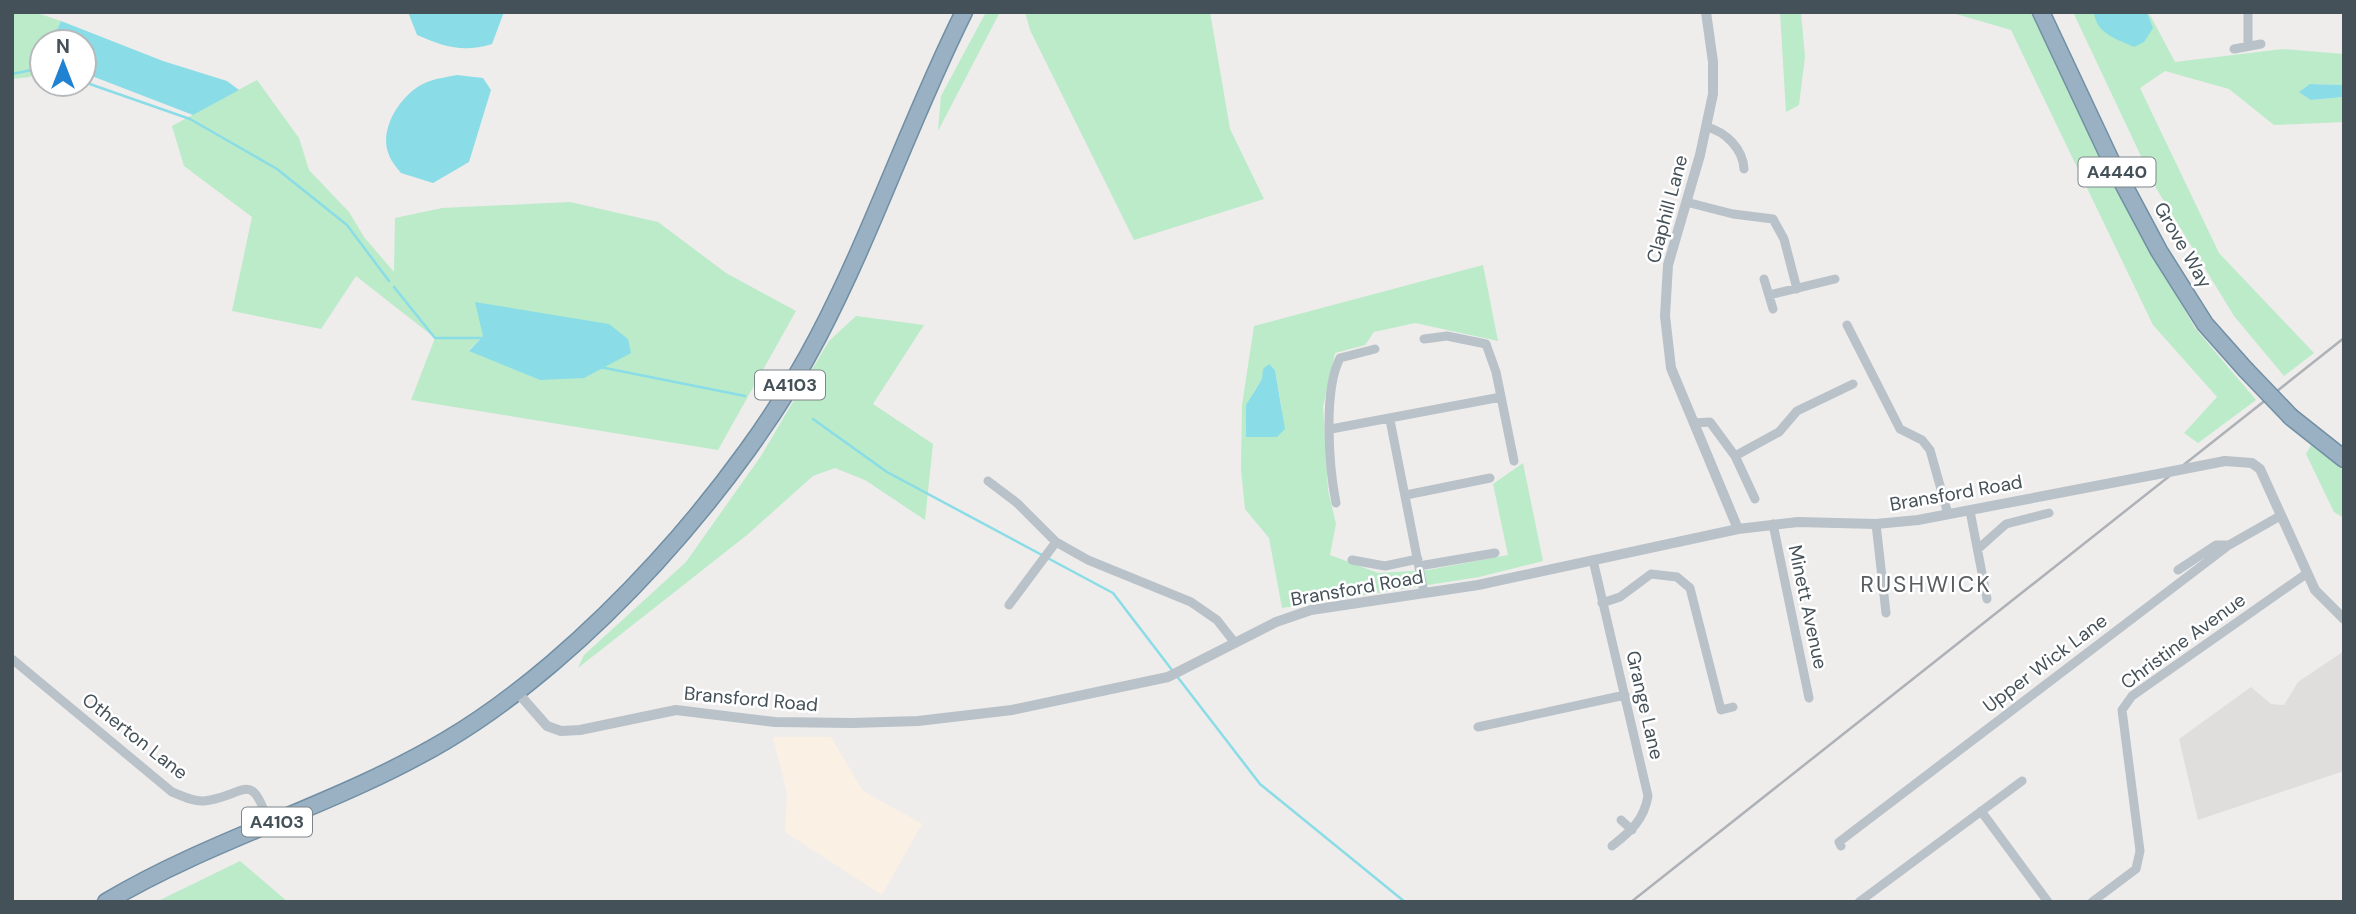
<svg xmlns="http://www.w3.org/2000/svg" width="2356" height="914" font-family="'DM Sans',sans-serif">
<rect width="100%" height="100%" fill="#efecec"/>
<path fill="#faf1e4" d="M773 737H831L863 791 922 824 882 895 785 832 787 793Z"/>
<path fill="#e0dddd" d="M2344 651V771L2198 820 2179 739 2251 687 2271 704 2284 705 2298 682Z"/>
<path fill="#bbebc9" fill-rule="evenodd" d="M12 12H34L61 21 51 42H42V60L30 77 12 79Z
M986 12H1000L938 131 941 96Z
M1025 12H1210L1230 129 1264 199 1134 240 1030 30Z
M1780 12H1801L1805 57 1799 105 1786 112Z
M1949 12H2031L2158 264 2195 328 2256 400 2198 443 2184 433 2217 397 2153 325 2011 30Z
M2073 12H2100L2144 42 2149 13 2175 62 2283 49 2344 54V85L2310 84 2311 100 2344 97V122L2274 125 2229 89 2165 71 2140 88 2219 253 2314 353 2284 376 2234 316 2156 188Z
M257 80 299 138 309 170 349 212 364 237 394 272 395 218 442 208 570 202 658 222 726 273 796 311 718 450 411 400 435 338 356 276 321 329 232 311 252 217 184 166 172 126ZM483 336 540 380 469 350Z
M1483 265 1498 341 1415 323 1374 332 1365 345 1335 353 1323 407 1328 490 1336 524 1330 555 1378 573 1428 570 1508 555 1493 484 1523 463 1543 561 1479 577 1282 608 1269 538 1245 509 1241 469 1242 405 1254 326ZM1275 370 1282 409 1246 437C1246 406 1248 389 1275 370Z
M856 316 924 325 873 404 933 444 925 520 865 480 835 468 813 476 747 535 578 668 584 655 686 562 761 456 829 341Z
M2311 445 2344 471V518L2334 512 2306 454Z
M240 861 288 902H156Z"/>
<path fill="#8adde6" d="M408 12H504L492 44C463 53 445 47 417 35Z
M2094 12H2147L2153 28 2144 42 2134 47C2117 39 2096 34 2094 12Z
M61 21 163 61 227 81 239 90 193 115 84 73V42H51Z
M457 75 483 78 491 90 469 162 433 183 401 173C397 168 391 161 389 155 377 128 404 89 430 81 438 78 448 77 457 75Z
M2310 84 2344 85V97L2311 100 2299 92Z
M475 302 609 324 628 339 631 353 584 378 540 380 469 351 483 336Z
M1269 364 1275 370 1285 429 1277 437H1246V405L1262 379 1263 369Z"/>
<g fill="none" stroke-linecap="round" stroke-linejoin="round">
<path stroke="#8adde6" stroke-width="2.5" d="M12 74 42 68
M84 82 190 119 277 169 347 225 389 281
M394 287 435 338H482
M600 367 745 396
M813 419 887 472 1113 593 1172 670
M1176 675 1260 784 1405 902"/>
<defs>
<path id="trunk" d="M2041 12 2111 161 2159 251 2205 324 2245 369
M2291 417 2344 459
M106 902C213 838 337 805 445 741 587 657 742 483 818 337 873 232 911 118 964 12"/>
</defs>
<use href="#trunk" stroke="#718fa4" stroke-width="19"/>
<path stroke="#b8c2c8" stroke-width="9" d="M2248 12V46
M2234 49 2261 44
M1707 127C1726 132 1743 149 1744 169
M1686 202 1733 214 1773 219 1784 239 1797 289
M1764 279 1773 309
M1769 295 1835 279
M1847 325 1900 429 1922 440 1930 450 1948 514
M1424 339 1447 336 1486 344 1496 372 1514 461
M1390 420 1424 593
M1695 423 1710 422 1735 456 1779 432 1797 411 1853 384
M1331 429 1501 397
M1735 456 1755 499
M988 481 1017 503 1056 542 1088 560 1191 602 1217 620 1235 643
M1406 495 1490 478
M1336 503C1329 467 1323 391 1340 358L1375 349
M1970 511 1987 599
M1773 524 1809 698
M1876 524 1886 613
M1978 549 2006 524 2049 513
M1352 560 1385 566 1418 559
M1593 560 1648 796C1644 820 1631 831 1612 846
M1419 566 1495 553
M2178 570 2216 545H2228
M1602 603 1620 597 1651 574 1677 577 1690 588 1721 710 1733 707
M1009 605 1056 542
M12 659 172 792C182 796 194 802 204 801 246 796 251 767 269 825
M1478 727 1625 695
M1981 811 2048 902
M1621 820 1632 830
M1841 846 1839 842 2229 545 2280 516
M1859 902 2022 781
M2092 902 2136 869 2140 851 2122 710 2132 696 2306 574"/>
<path stroke="#b8c2c8" stroke-width="10" d="M1706 12 1713 62V94L1700 155 1668 265 1665 316 1671 368 1738 529
M2225 461 2252 463 2260 469 2315 590 2344 619
M518 693 547 726 561 731 580 730 676 710 775 722 852 723 918 721 1012 710 1168 677 1276 622 1311 610 1478 585 1738 529 1798 522 1876 524 1918 520 2153 475"/>
<use href="#trunk" stroke="#99b1c2" stroke-width="16"/>
<path stroke="#aeb2b6" stroke-width="2.5" d="M1631 902 2344 338"/>
<defs>
<path id="trunk-bridge" d="M2245 369 2291 417"/>
</defs>
<use href="#trunk-bridge" stroke="#718fa4" stroke-width="19" stroke-linecap="butt"/>
<path stroke="#b8c2c8" stroke-width="10" d="M2153 475 2225 461"/>
<use href="#trunk-bridge" stroke="#99b1c2" stroke-width="16"/>
</g>
<g text-anchor="middle" dominant-baseline="central" stroke-width="5" stroke-linejoin="round" paint-order="stroke">
<g fill="#fff" stroke="#7d858a" stroke-width="2">
<rect x="2078.5" y="157.5" width="77" height="29" rx="5"/>
<rect x="755" y="370.5" width="70" height="29" rx="5"/>
<rect x="242" y="807.5" width="70" height="29" rx="5"/>
</g>
<g font-size="18" font-weight="bold" fill="#455158">
<text x="2117" y="172">A4440</text>
<text x="790" y="385">A4103</text>
<text x="277" y="822">A4103</text>
</g>
<g font-size="19" fill="#455158" stroke="#fff">
<text transform="translate(1667 209) rotate(-75)">Claphill Lane</text>
<text transform="translate(2183 245) rotate(60)">Grove Way</text>
<text transform="translate(1956 493) rotate(-10)">Bransford Road</text>
<text transform="translate(1357 588) rotate(-10)">Bransford Road</text>
<text transform="translate(1808 607) rotate(78)">Minett Avenue</text>
<text transform="translate(2183 641) rotate(-36)">Christine Avenue</text>
<text transform="translate(2045 663) rotate(-37)">Upper Wick Lane</text>
<text transform="translate(751 699) rotate(5)">Bransford Road</text>
<text transform="translate(1645 705) rotate(77)">Grange Lane</text>
<text transform="translate(135 736) rotate(38)">Otherton Lane</text>
</g>
<g font-size="23" letter-spacing="2" fill="#595d60" stroke="#fff">
<text x="1926" y="584">RUSHWICK</text>
</g>
</g>
<rect width="2356" height="914" fill="none" stroke="#455158" stroke-width="28"/>
<g transform="translate(63 63)"><circle r="33" fill="#ffffff" stroke="#b5b9bc" stroke-width="2"/>
<path d="M0-5L12 26L0 18L-12 26Z" fill="#2282d2"/>
<text y="-10" font-size="19" font-weight="bold" text-anchor="middle" fill="#455158">N</text>
</g>
</svg>
